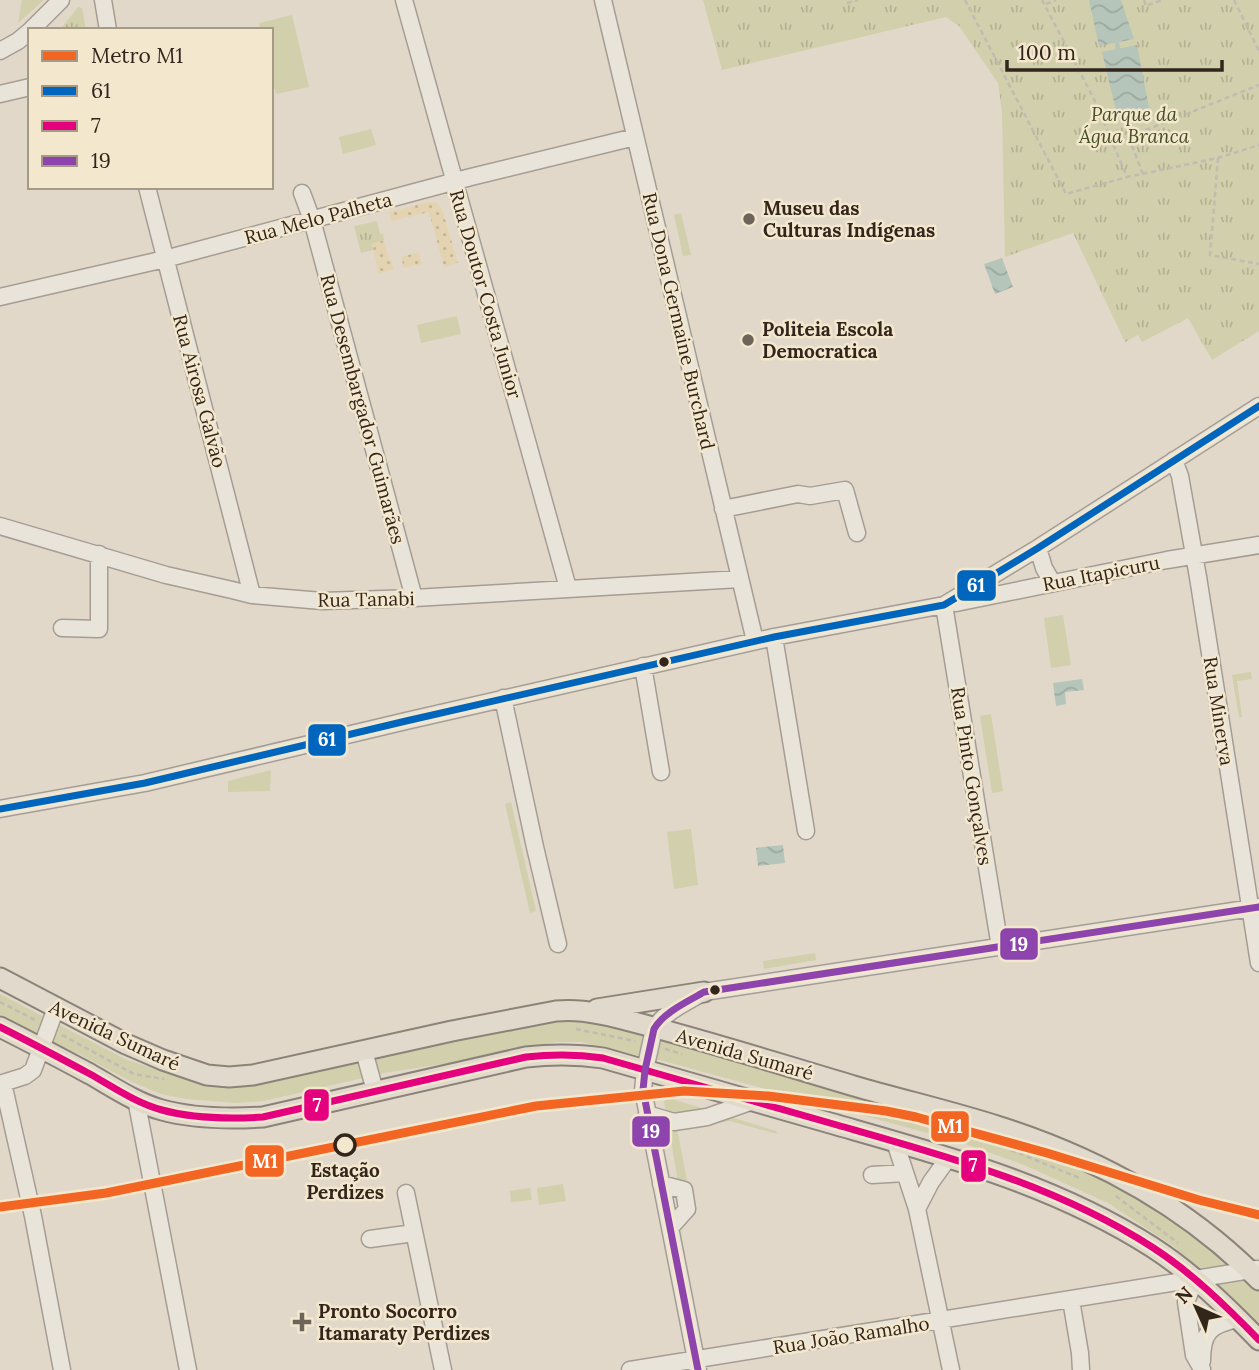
<svg xmlns="http://www.w3.org/2000/svg" width="1259" height="1370" font-family="Lora,serif">
<defs>
<pattern id="sand-dots" width="8" height="8" patternUnits="userSpaceOnUse" patternTransform="scale(1.75)"><rect width="8" height="8" fill="#e4d3b1"/><path d="M2 2h.1M6 6h.1" fill="none" stroke="#c4b598" stroke-width="1.8" stroke-linecap="round"/></pattern>
<pattern id="park-tufts" width="24" height="20" patternUnits="userSpaceOnUse" patternTransform="scale(1.75)"><rect width="24" height="20" fill="#d1cfac"/><path d="M3 7l-1-3M5 7V3M7 7l1-3M15 17l-1-3M17 17v-4M19 17l1-3" fill="none" stroke="#b4b293"/></pattern>
<pattern id="water-waves" width="16" height="10" patternUnits="userSpaceOnUse" patternTransform="scale(1.75)"><rect width="16" height="10" fill="#b5c5ba"/><path d="M0 5q4-4 8 0t8 0" fill="none" stroke="#9ca99f"/></pattern>
</defs>
<rect width="100%" height="100%" fill="#e1d8c9"/>
<path fill="#d1cfac" d="M292 15 309 87 276 94 271 74V30H260L259 23Z
M371 129 376 145 343 154 339 137Z
M681 213 691 255 683 256 674 215Z
M457 316 461 334 421 343 417 325Z
M1063 615 1071 665 1051 668 1044 618Z
M1251 672 1252 679 1237 681 1242 717H1239L1232 675Z
M991 714 1003 791 992 793 980 716Z
M271 770 270 791 228 792V781Z
M511 802 536 911 530 913 505 804Z
M691 829 698 885 674 889 667 832Z
M815 953 816 960 764 969 763 961Z
M0 994 127 1060 197 1081 565 1015 676 1041 1011 1139 1071 1160 1122 1186 1212 1250 1259 1290V1326L1225 1291 1173 1246 1108 1203 1024 1165 957 1141 667 1062 581 1042H557L488 1057 384 1073 264 1101 237 1103 186 1099 161 1094 132 1082 79 1054 52 1044 0 1014Z
M669 1098 776 1131 777 1134 730 1121 677 1129 687 1180 678 1181 664 1101Z
M563 1184 566 1201 539 1205 537 1188Z
M530 1188 532 1200 511 1202 510 1191Z"/>
<path fill="url(#sand-dots)" d="M428 202 437 203 442 209 458 263 444 267 429 212 392 221 389 212Z
M384 240 389 260H391L394 269 379 274 372 244Z
M419 252 422 264 404 268 401 257Z"/>
<path fill="url(#park-tufts)" d="M22 0H44L18 23Z
M703 0H1259V331L1212 360 1188 318 1142 342 1138 335 1125 342 1073 233 1005 257 1002 112 998 83 959 26 946 17 722 70Z
M78 7 82 8 86 30H60Z
M377 221 380 234H383L384 240 372 244 373 250 361 253 354 226Z"/>
<path fill="url(#water-waves)" d="M1089 0H1121L1134 39 1099 46Z
M1137 45 1150 113 1118 119 1102 52Z
M1002 258 1013 287 995 294 984 264Z
M1082 679 1084 690 1065 692 1066 704 1056 706 1053 683Z
M783 845 785 863 758 866 756 848Z"/>
<g fill="none" stroke-linecap="round" stroke-linejoin="round">
<path stroke="#b5c5ba" stroke-width="4.5" d="M1117 43 1118 49"/>
<defs>
<path id="minor" d="M103 0 108 30
M404 0 568 588
M603 0 755 641
M31 30 61 0
M0 51 18 41 30 31
M0 94 30 87
M147 187 252 595
M302 193 312 220 414 598
M0 297 165 259 471 177 635 137
M1174 460 1180 476 1198 577 1259 963
M723 509 798 494 810 496 845 490 857 533
M0 526 166 575 232 590 252 595 322 601 414 598 740 579
M1038 548 1044 568 1052 582
M956 603 1167 560 1259 545
M944 605 1000 947
M62 628 99 629V554
M774 637 806 831
M643 666 661 772
M503 698 535 847 558 944
M0 809 145 783 406 721 774 637 944 605 1038 548 1259 406
M364 1051 375 1091
M3 1083 33 1216 62 1370
M0 1084 25 1076 33 1070 56 1008
M136 1099 188 1370
M647 1114 674 1122 707 1117 753 1101
M895 1142 917 1209 951 1370
M872 1175 905 1173
M661 1184 684 1190 687 1209 670 1228
M406 1193 443 1370
M917 1209 931 1182 949 1157
M370 1239 414 1233
M1195 1280 1186 1302 1194 1355 1202 1369
M1071 1300 1080 1353 1081 1370
M1202 1361C1202 1332 1210 1325 1238 1319
M630 1370 1257 1269
M698 1370 643 1090 645 1070 654 1029C664 1012 687 1002 704 992L1259 907"/>
<path id="major" d="M0 978 126 1044 163 1060 207 1075 229 1077 253 1075 452 1031 556 1011C575 1009 591 1012 610 1016 692 1036 773 1062 854 1086 902 1100 950 1111 997 1126 1095 1157 1186 1206 1259 1280
M597 1009 704 992
M0 1027C30 1042 60 1058 90 1074 113 1087 136 1103 162 1110 195 1119 230 1119 263 1117L526 1057C552 1054 577 1054 603 1058 681 1080 759 1103 837 1125 946 1156 1055 1185 1152 1247 1191 1272 1227 1307 1259 1340"/>
</defs>
<use href="#minor" stroke="#a59d93" stroke-width="19"/>
<use href="#major" stroke="#8b8379" stroke-width="23"/>
<path stroke="#c1bbb2" stroke-width="2.5" stroke-dasharray="5 3.5" stroke-linecap="butt" d="M965 0 1066 194 1127 177
M1042 0 1094 99 1127 177 1218 158 1259 145
M1144 0 1146 6 1162 0
M1234 0 1259 51
M847 3 858 0
M1046 4 1056 0
M1218 158 1210 255 1259 264
M1143 174 1128 136 1151 128 1259 85
M0 1002 35 1020
M576 1029 635 1041
M62 1035 134 1074 164 1079
M665 1049 682 1054
M1011 1150 1082 1179
M1116 1196 1178 1243"/>
<use href="#minor" stroke="#e9e4da" stroke-width="16"/>
<use href="#major" stroke="#e0d9cc" stroke-width="19"/>
<defs>
<path id="bus-1" d="M0 809 145 783 406 721 774 637 944 605 1038 548 1259 406"/>
<path id="bus-2" d="M0 1027C30 1042 60 1058 90 1074 113 1087 136 1103 162 1110 195 1119 230 1119 263 1117L526 1057C552 1054 577 1054 603 1058 681 1080 759 1103 837 1125 946 1156 1055 1185 1152 1247 1191 1272 1227 1307 1259 1340"/>
<path id="bus-3" d="M698 1370 643 1090 645 1070 654 1029C664 1012 687 1002 704 992L1259 907"/>
</defs>
<use href="#bus-1" stroke="#f3e7ce" stroke-width="12"/>
<use href="#bus-2" stroke="#f3e7ce" stroke-width="12"/>
<use href="#bus-3" stroke="#f3e7ce" stroke-width="12"/>
<use href="#bus-1" stroke="#0065bd" stroke-width="7"/>
<use href="#bus-2" stroke="#e5007d" stroke-width="7"/>
<use href="#bus-3" stroke="#8e44ad" stroke-width="7"/>
<defs>
<path id="metro-1" d="M0 1207 106 1193 536 1106 684 1091 768 1096 886 1111 916 1117 1047 1153 1199 1200 1259 1215"/>
</defs>
<use href="#metro-1" stroke="#f3e7ce" stroke-width="14"/>
<use href="#metro-1" stroke="#f26522" stroke-width="9"/>
</g>
<g fill="#6f6459" stroke="#f3e7ce" stroke-width="2.5">
<circle cx="749" cy="219" r="7"/>
<circle cx="748" cy="340" r="7"/>
<path d="M298.5 1311.5h7v7h7v7h-7v7h-7v-7h-7v-7h7z"/>
</g>
<g fill="#32261c" stroke="#f3e7ce" stroke-width="2.5">
<circle cx="664" cy="662" r="6"/>
<circle cx="715" cy="990" r="6"/>
</g>
<circle fill="#f3e7ce" stroke="#32261c" stroke-width="3.5" cx="345" cy="1145" r="10"/>
<g text-anchor="middle" dominant-baseline="central" stroke-width="5" stroke-linejoin="round" paint-order="stroke">
<g font-size="19" font-style="italic" fill="#454e24" stroke="#f3e7ce">
<text x="1134" y="114">Parque da<tspan x="1134" dy="22">Água Branca</tspan></text>
</g>
<g font-size="19" font-weight="bold" fill="#32261c" stroke="#f3e7ce" text-anchor="start">
<text x="763" y="208">Museu das<tspan x="763" dy="22">Culturas Indígenas</tspan></text>
<text x="762" y="329">Politeia Escola<tspan x="762" dy="22">Democratica</tspan></text>
<text x="318" y="1311">Pronto Socorro<tspan x="318" dy="22">Itamaraty Perdizes</tspan></text>
</g>
<g font-size="19" fill="#32261c" stroke="#f3e7ce">
<text transform="translate(318 218) rotate(-15)">Rua Melo Palheta</text>
<text transform="translate(486 294) rotate(74)">Rua Doutor Costa Junior</text>
<text transform="translate(679 321) rotate(77)">Rua Dona Germaine Burchard</text>
<text transform="translate(200 391) rotate(75)">Rua Airosa Galvão</text>
<text transform="translate(363 409) rotate(75)">Rua Desembargador Guimarães</text>
<text transform="translate(1101 573) rotate(-11)">Rua Itapicuru</text>
<text transform="translate(366 599) rotate(-1)">Rua Tanabi</text>
<text transform="translate(1219 711) rotate(81)">Rua Minerva</text>
<text transform="translate(972 776) rotate(81)">Rua Pinto Gonçalves</text>
<text transform="translate(115 1035) rotate(25)">Avenida Sumaré</text>
<text transform="translate(745 1054) rotate(16)">Avenida Sumaré</text>
<text transform="translate(851 1335) rotate(-9)">Rua João Ramalho</text>
</g>
<g font-size="19" font-weight="bold" fill="#32261c" stroke="#f3e7ce">
<text x="345" y="1170">Estação<tspan x="345" dy="22">Perdizes</tspan></text>
</g>
</g>
<g stroke="#f3e7ce" stroke-width="2.5">
<rect x="956" y="569" width="41" height="33" rx="7" fill="#0065bd"/>
<rect x="307" y="723" width="40" height="34" rx="7" fill="#0065bd"/>
<rect x="999" y="927" width="40" height="34" rx="7" fill="#8e44ad"/>
<rect x="303" y="1088" width="27" height="34" rx="7" fill="#e5007d"/>
<rect x="930" y="1110" width="40" height="33" rx="7" fill="#f26522"/>
<rect x="631" y="1115" width="40" height="33" rx="7" fill="#8e44ad"/>
<rect x="244" y="1144" width="41" height="34" rx="7" fill="#f26522"/>
<rect x="960" y="1149" width="27" height="34" rx="7" fill="#e5007d"/>
</g>
<g font-size="19" text-anchor="middle" font-weight="bold" fill="#fff">
<text x="976" y="592">61</text>
<text x="327" y="746">61</text>
<text x="1019" y="951">19</text>
<text x="317" y="1112">7</text>
<text x="950" y="1133">M1</text>
<text x="651" y="1138">19</text>
<text x="265" y="1168">M1</text>
<text x="973" y="1172">7</text>
</g>
<rect x="28" y="28" width="245" height="161" fill="#f3e7ce" stroke="#a69a87" stroke-width="2"/>
<rect x="42" y="51" width="35" height="10" fill="#f26522" stroke="#a69a87" stroke-width="2"/>
<text x="91" y="63" font-size="21" fill="#32261c">Metro M1</text>
<rect x="42" y="86" width="35" height="10" fill="#0065bd" stroke="#a69a87" stroke-width="2"/>
<text x="91" y="98" font-size="21" fill="#32261c">61</text>
<rect x="42" y="121" width="35" height="10" fill="#e5007d" stroke="#a69a87" stroke-width="2"/>
<text x="91" y="133" font-size="21" fill="#32261c">7</text>
<rect x="42" y="156" width="35" height="10" fill="#8e44ad" stroke="#a69a87" stroke-width="2"/>
<text x="91" y="168" font-size="21" fill="#32261c">19</text>
<g transform="translate(1196 1307) rotate(315)" stroke="#f3e7ce" stroke-width="5" paint-order="stroke">
<path d="M0-5L12 26L0 18L-12 26Z" fill="#32261c"/>
<text y="-10" font-size="19" font-weight="bold" text-anchor="middle" fill="#32261c">N</text>
</g>
<path d="M1007 60v10h215v-10" fill="none" stroke="#32261c" stroke-width="3.5"/>
<text x="1018" y="60" font-size="21" fill="#32261c" stroke="#f3e7ce" stroke-width="5" paint-order="stroke">100 m</text>
</svg>
